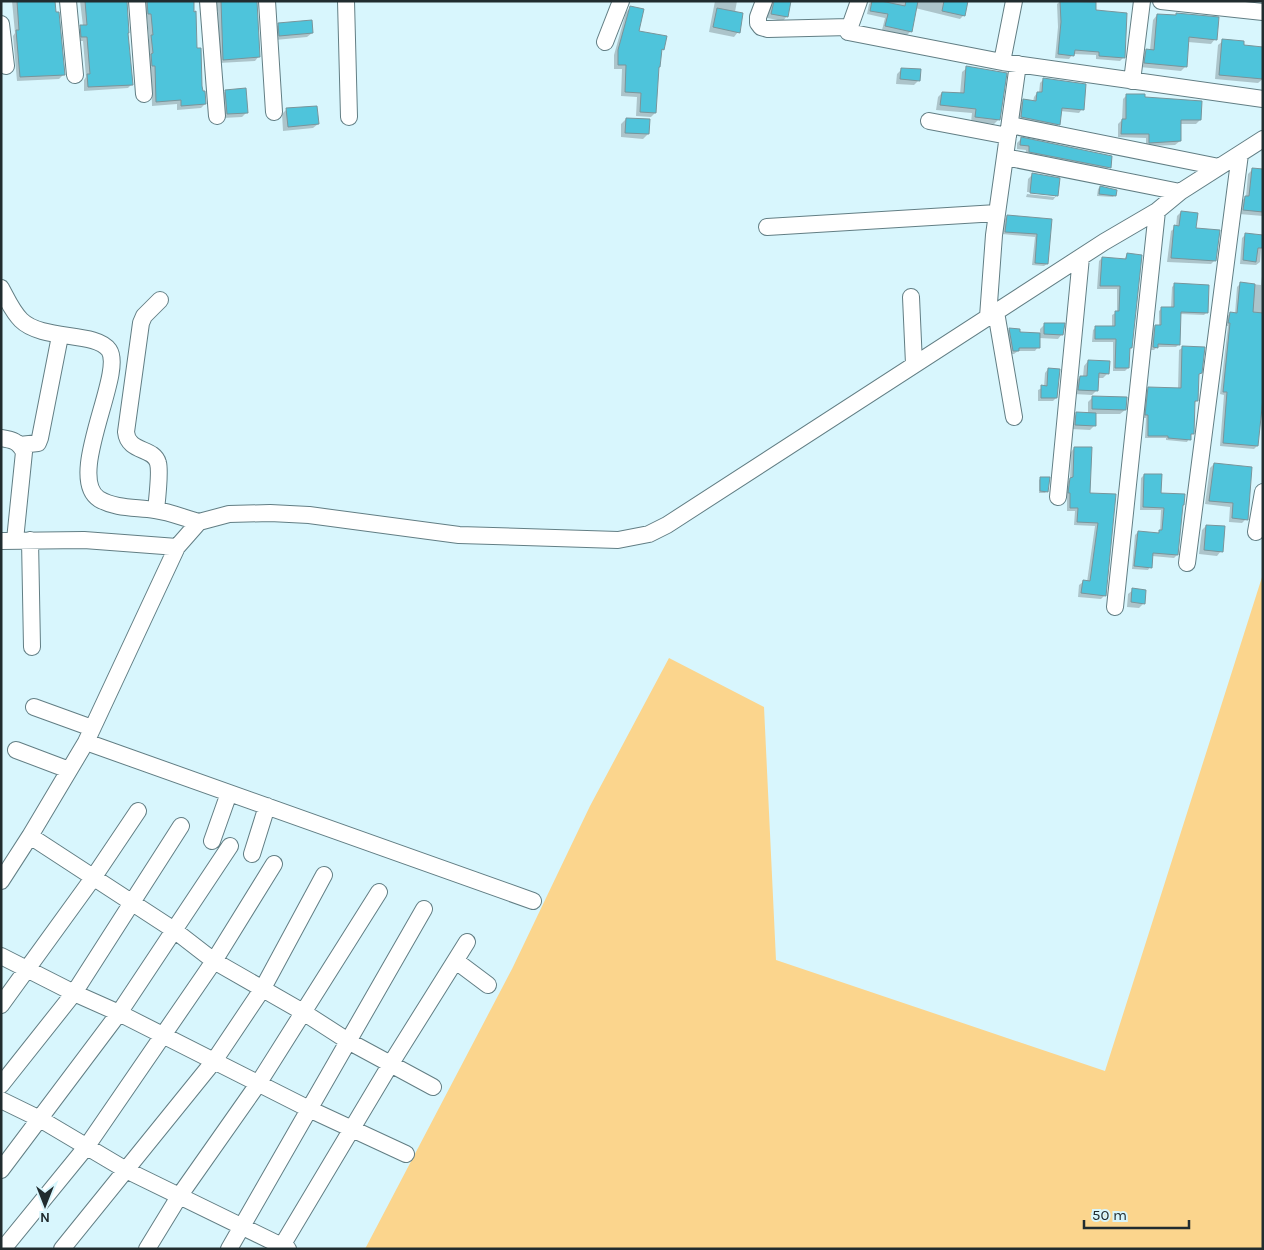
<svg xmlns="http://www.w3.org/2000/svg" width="1264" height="1250" font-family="Karla,sans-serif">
<rect width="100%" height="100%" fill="#d8f6fd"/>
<path fill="#fbd58d" d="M1263 574V1249H365L512 969 590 806 669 658 764 707 776 960 1105 1071Z"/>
<path fill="#0003" d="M12 1H54L64 74 59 79 17 81 13 36 15 33Z
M80 1H126V34L132 84 128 88 84 91V80L86 77 83 41H78L77 31 83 26Z
M142 1H191L201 86 205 104 201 108 177 110V104L152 106 151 70H148L147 40 149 39 147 17 144 18Z
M213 1H256L259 56 255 61 219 63 218 11H215Z
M715 1H737L735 12 738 32 734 37 709 32Z
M771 1H790L787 16 783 21 767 18Z
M872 1H967L964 15 960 19 915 8 911 31 907 35 882 30 885 18 867 14 869 4Z
M1060 1H1075L1124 57 1120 61 1096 59V55L1073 54 1069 59 1055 58 1058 27 1057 4Z
M630 8 638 32 663 49 660 52 658 68 655 113 651 117 636 116 637 97 621 96 622 69H614V55L626 12Z
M1177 14 1215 39 1211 44 1188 42 1185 67 1181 71 1140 67 1142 55 1147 50H1150L1153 20 1157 15 1174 16Z
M279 24 312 33 307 37 275 40 274 29Z
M1223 41 1243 46 1263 79 1258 83 1215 79 1218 45Z
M967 68 999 119 994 124 971 122 972 113 936 110 938 97 942 93 960 94 962 72Z
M902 69 918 81 914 85 896 84 897 74Z
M1044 79 1082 109 1079 113 1060 111 1059 124 1056 128 1018 120 1020 104 1024 101 1033 102 1034 97 1037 93H1039L1040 83Z
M226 91 247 112 242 117 223 118 221 95Z
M1127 95 1143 99 1200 120 1196 124H1180V141L1175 145 1146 146V138L1118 137V124L1122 120 1123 99Z
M287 109 318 124 313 128 283 131 282 114Z
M626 119 648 134 643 139 621 137V124Z
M1021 139 1109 167 1105 171 1025 155 1026 150 1017 149V143Z
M1252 170 1263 171V216L1239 214 1241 201 1246 197 1248 174Z
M1033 174 1057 195 1053 200 1026 197 1027 194 1055 197V194L1027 192 1028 179Z
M1100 187 1115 195 1113 197 1097 196 1098 189Z
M1181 212 1195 229 1215 260 1211 264 1167 262 1171 231 1176 227 1177 216Z
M1007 216 1051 220 1047 264 1044 266 1032 265 1035 237 1002 234 1005 219Z
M1245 235 1262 236 1260 262 1256 265 1240 264 1242 238Z
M1127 254 1131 347 1128 350V368L1125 371H1113V342H1092L1093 330 1096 327H1112V315L1117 312V289H1097L1099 261 1102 258 1124 260Z
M1263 268V382L1257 446 1254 449 1220 446 1224 395 1220 394 1228 326H1226L1227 317 1230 313 1235 314 1237 287 1241 283 1261 285Z
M1175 284 1207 312 1204 315 1180 314 1179 344 1176 347H1157L1154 350H1151L1153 329 1155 326H1159V311L1162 308H1171L1172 287Z
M1045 324 1062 334 1058 339 1039 338 1038 347 1035 351H1018L1014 354H1009L1006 333 1009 329 1018 333 1040 334V329Z
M1182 348 1198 375 1197 400 1194 403 1192 433 1187 442 1166 440V438H1145L1146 418H1143L1146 391 1149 388 1178 389 1179 350Z
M1088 361 1108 373 1103 378H1097V390L1092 395 1074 394 1075 382 1080 377H1083L1084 366Z
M1048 369 1056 398 1053 401H1038V390L1044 387 1045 373Z
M1092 398 1125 410 1120 414H1095V425L1090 430 1071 429 1072 418 1077 414H1088V402Z
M1074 448 1088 495H1115L1105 595 1101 599 1078 597 1079 585 1083 582H1087L1095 526 1074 525 1075 511H1067V496H1065L1067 483 1070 479 1071 452Z
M1214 464 1246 519 1242 523 1229 522 1230 507 1205 504 1210 468Z
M1144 475 1160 494 1181 506 1177 555 1174 558 1152 556 1150 567 1148 570 1132 569 1135 535 1138 532 1157 534 1160 531 1161 510H1140L1141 478Z
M1041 478 1047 491 1045 493H1039V480Z
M1206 526 1221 551 1217 556 1199 554 1202 530Z
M1133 590 1144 603 1139 608 1127 607 1128 594Z"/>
<path fill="#4ec4db" stroke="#79959b" d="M17 1H55L56 12H59L65 75 20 77 16 30H19Z
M85 1H127L129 33H128L133 85 88 87 87 74H90L87 37H81L80 25H87Z
M147 1H194V12L196 11 197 48H201L202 86 203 91H205L206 104 181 106V100L156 102 155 66H152L151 54 153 53 151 35H153L151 14H148Z
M221 1H257L260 57 223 60Z
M774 1H791L788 17 771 14Z
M872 1H881L905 6 906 1H918L912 32 885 26 888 14 870 11Z
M944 1H968L965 16 942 11Z
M1060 1 1096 2V10L1127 13 1125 58 1099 56V52L1075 50 1074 56 1058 54 1061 22Z
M630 6 644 9 639 31 667 36 664 50 662 49 660 67H659L656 113 640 112 641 93 625 92 626 65H618V50Z
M717 8 743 13 740 33 713 27Z
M1176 13 1219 17 1217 40 1189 37 1187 67 1144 63 1146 49 1154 50 1157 14 1176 15Z
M312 20 313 33 279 36 278 23Z
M1222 39 1244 41V45L1263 47V79L1219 75Z
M966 66 1007 73 1000 120 975 117 976 109 940 105 942 92 964 93Z
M901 68 921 69 920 81 900 79Z
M1043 78 1086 84 1084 110 1062 108 1060 125 1021 117 1023 99 1036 101 1037 92H1042Z
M246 88 248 113 227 114 225 90Z
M1126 94H1145V97L1202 101 1201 120H1181V141L1149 143V134H1121L1122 119H1126Z
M317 106 319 124 288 127 286 108Z
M626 118 650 119 649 134 625 133Z
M1021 137 1112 156 1111 168 1029 152V146L1020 145Z
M1252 168 1263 169V212L1243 210 1245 196H1249Z
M1032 173 1060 178 1058 196 1030 193Z
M1100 186 1117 190 1116 196 1099 194Z
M1181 211 1198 213 1196 228 1220 230 1216 261 1171 258 1174 225 1179 226Z
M1007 215 1052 219 1048 264 1035 263 1037 234 1005 232Z
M1245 233 1263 235V248H1258L1256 262 1243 260Z
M1127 253 1142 255 1132 348H1130L1129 368H1115L1116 339H1095V326H1115V311H1119L1120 286H1100L1102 257 1126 259Z
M1240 282 1255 284 1253 312 1263 313V398L1258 446 1223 443 1227 392H1223L1230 323H1228L1229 318 1230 312 1237 313Z
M1174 283 1209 285 1208 313 1181 312 1180 345 1158 344V348L1153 347 1155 325H1161V307H1174Z
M1044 323H1065L1063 335 1044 334Z
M1009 328 1020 329V332L1040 333V348H1019V351H1013Z
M1182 346 1205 347 1202 373 1199 374 1198 401H1195L1194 434H1191V440L1168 438V436H1148V415H1145L1148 387 1181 388Z
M1088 360 1110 361 1109 374 1099 373 1098 391 1078 390 1080 376H1087Z
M1048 368 1060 369 1057 398H1041V385L1047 386Z
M1092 396 1127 397 1126 410 1092 409Z
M1076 412 1096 413V426L1075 425Z
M1074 447H1092L1090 493 1116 494 1106 596 1081 593 1083 580 1090 581 1098 523 1077 522 1078 508H1070V493H1068L1070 478 1073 477Z
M1214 463 1252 467 1248 520 1232 518 1233 503 1209 501Z
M1144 474H1162L1161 493 1185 494 1184 505H1183L1178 555 1153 553 1152 568 1134 566 1138 531 1159 533V530H1162L1164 508 1143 507Z
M1040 477H1050L1048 492 1040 491Z
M1206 525 1225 526 1223 552 1204 550Z
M1132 588 1146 590 1145 604 1131 602Z"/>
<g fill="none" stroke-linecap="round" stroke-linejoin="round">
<defs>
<path id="minor" d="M68 1 75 75
M137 1 144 94
M208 1 217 116
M267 1 274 112
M346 1 349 117
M764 1 758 17V23L761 27 768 29 849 27
M859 1 848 32 1002 62 1263 99
M1161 1 1263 12
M1 24 6 66
M605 42 621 1
M1002 62 1014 1
M1132 81 1142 1
M929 121 1008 136
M1010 125 1219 167
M1005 157 1180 192
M767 227 997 213
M1 288C7 299 12 311 21 320 42 341 96 331 109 350 125 373 65 477 99 499 116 509 136 507 155 510 170 512 184 518 199 522
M911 297 914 364
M996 312 1014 417
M988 317 994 235 1018 64
M1 438C13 440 18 441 24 452L15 540
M20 445 38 443 40 438 60 336
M1058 497 1081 257
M156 510C157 501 160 470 158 463 154 447 128 453 126 432L141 323 144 316 160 300
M1256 532 1263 492
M30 540 32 647
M1 541 84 540 177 547
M1187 563 1240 154
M1115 607 1157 211
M34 707 92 728
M86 742 533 901
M16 750 69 770
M30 836 174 930 214 961 303 1012 348 1041 433 1087
M212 841 229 793
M252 854 267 806
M1 881 30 836 86 742 177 547 199 522 229 514 270 513 309 515 459 535 618 540 649 534 667 525 1104 242 1157 211 1180 192 1263 139
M1 956 74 993 119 1013 309 1109 406 1154
M456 961 488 985
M1 1005 93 878 138 811
M1 1085 74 993 181 826
M1 1100 40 1119 126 1170 288 1249
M1 1170 119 1013 230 846
M3 1249 87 1146 214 961 274 864
M62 1249 214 1061 263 988 324 875
M147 1249 180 1195 258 1084 379 892
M229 1249 424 909
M280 1249 390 1065 467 942"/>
</defs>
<use href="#minor" stroke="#627e84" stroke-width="18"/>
<use href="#minor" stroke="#fff" stroke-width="16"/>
</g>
<rect width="1264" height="1250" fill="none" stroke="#212c2f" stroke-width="5"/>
<g transform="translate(45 1205) rotate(180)" stroke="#d8f6fd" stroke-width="4" paint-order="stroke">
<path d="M0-4L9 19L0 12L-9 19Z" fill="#212c2f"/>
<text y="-8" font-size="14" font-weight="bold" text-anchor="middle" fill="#212c2f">N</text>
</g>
<path d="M1084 1220v8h105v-8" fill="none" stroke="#212c2f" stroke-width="2.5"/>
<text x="1092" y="1220" font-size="15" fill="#212c2f" stroke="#d8f6fd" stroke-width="4" paint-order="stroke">50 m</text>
</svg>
